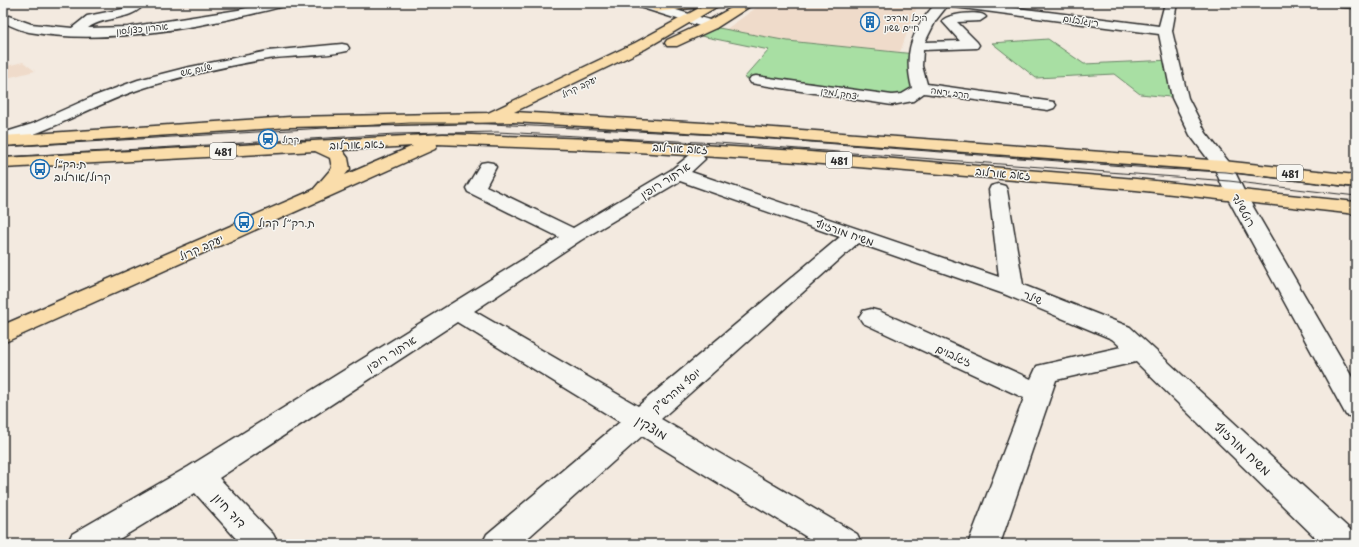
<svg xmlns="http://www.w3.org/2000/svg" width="1359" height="547" font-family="'Playpen Sans','Playpen Sans Hebrew',sans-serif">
<rect width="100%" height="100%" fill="#f3eae0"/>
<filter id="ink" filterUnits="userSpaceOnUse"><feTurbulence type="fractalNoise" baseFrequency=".025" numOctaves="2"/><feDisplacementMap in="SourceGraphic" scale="8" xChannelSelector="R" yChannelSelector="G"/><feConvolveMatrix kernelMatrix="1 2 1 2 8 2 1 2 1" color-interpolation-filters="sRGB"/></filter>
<g filter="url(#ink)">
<path fill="#efdbca" d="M763 3H914L918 4 900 52 788 41 725 30Z
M23 62 35 71 3 79V67Z"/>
<path fill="#a8dfa3" stroke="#6a8567" d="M708 26 788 41 915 54 920 88 906 99 744 78 769 50 691 34Z
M1048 39 1084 64 1172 60 1180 98 1140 94 1114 74 1036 78 992 43Z"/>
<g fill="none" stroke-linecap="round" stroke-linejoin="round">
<defs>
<path id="minor" d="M131 3H145C132 22 105 15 88 28L128 27 238 10 266 3H286L284 6C208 26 107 46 29 32 20 30 11 26 3 22V14L31 24 72 28 87 16 123 9Z
M634 3H653L716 22 717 25 716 28H706L636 6Z
M936 3H978L1159 26 1165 3H1177L1172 31 1188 98 1206 133 1232 166 1245 193 1356 384V418L1346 415 1225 193 1214 167 1190 135 1172 98 1159 34 947 6 936 20 925 42 960 41 942 21C947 14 981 10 986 17L980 21 957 22 977 42 979 45 977 48 923 50 922 66 927 84 1054 102 1056 105 1054 108 1048 110 924 93 913 101 892 105 756 84 751 83 749 80 751 77 756 76 892 95 902 94 912 88C903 52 912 30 936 3Z
M1334 3H1356V8L1340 7Z
M342 44 347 45 349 48 347 51C322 57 294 55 268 59 229 65 188 75 150 86 99 101 55 131 3 144V133L32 124 92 97 138 80 185 68 268 51Z
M696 154 702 155 705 159 691 172 999 277 989 190 991 186 998 184 1005 186 1007 190 1023 285 1130 327 1355 534 1356 544H1322L1136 362 1056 380 1000 544H968L1024 398 863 323 859 317 863 311 871 309 879 311 1031 379 1037 366 1121 347 1112 339 1004 294 858 243 661 419 857 534 862 544H818L642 436 521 544H482L487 534 620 422 457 322 219 478 273 534 278 544H241L195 493 111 544H67L72 534 188 467 559 237 468 192 466 188 481 163 487 162 493 163 496 167 486 186 573 228 671 170 690 155ZM680 181 840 237 638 406 474 311 581 240Z"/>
<path id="major" d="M668 3H723L645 49 514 112 721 124 1223 161 1356 175V187L1223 171 721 134 513 122 290 127 3 146V136L290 117 488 113 635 43 701 7 656 12 650 8 652 5Z
M740 3H755L716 28 677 46H667L665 43 667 40 706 22Z
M443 134 621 140 798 151 1136 179 1356 202V214L1136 190 798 162 621 151 437 144 435 149 3 343V325L313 190 332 168 330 158 315 151 3 168V158ZM413 146 345 175 350 169 348 158 342 150Z"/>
</defs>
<use href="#minor" stroke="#2b2b2b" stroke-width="3"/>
<use href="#major" stroke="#2b2b2b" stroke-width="3"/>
<use href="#minor" fill="#f6f6f2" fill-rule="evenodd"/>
<use href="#major" fill="#faddab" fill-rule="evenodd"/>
<path stroke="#2b2b2b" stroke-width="1" d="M3 147 410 123H470L719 135 1163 169 1226 172 1356 188
M3 157 395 134 497 132 718 143 1229 181 1356 196"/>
</g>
</g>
<defs>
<symbol id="building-ring" viewBox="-11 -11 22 22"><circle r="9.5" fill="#f6f6f2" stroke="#1f6fb2" stroke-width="1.5"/><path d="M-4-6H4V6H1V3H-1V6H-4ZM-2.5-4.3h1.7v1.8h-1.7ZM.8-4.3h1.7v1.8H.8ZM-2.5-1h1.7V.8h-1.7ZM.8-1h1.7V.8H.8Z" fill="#1f6fb2"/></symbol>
<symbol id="station-ring" viewBox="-11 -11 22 22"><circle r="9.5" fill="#f6f6f2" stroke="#1f6fb2" stroke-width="1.5"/><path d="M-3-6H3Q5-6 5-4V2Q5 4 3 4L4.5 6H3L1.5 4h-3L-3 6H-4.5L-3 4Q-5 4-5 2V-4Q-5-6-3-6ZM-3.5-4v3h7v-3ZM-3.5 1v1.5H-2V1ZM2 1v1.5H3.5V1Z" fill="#1f6fb2"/></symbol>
<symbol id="bus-ring" viewBox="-11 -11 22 22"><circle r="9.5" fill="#f6f6f2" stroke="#1f6fb2" stroke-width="1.5"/><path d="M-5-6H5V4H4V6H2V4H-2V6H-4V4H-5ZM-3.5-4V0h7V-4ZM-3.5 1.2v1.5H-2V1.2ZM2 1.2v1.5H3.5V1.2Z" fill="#1f6fb2"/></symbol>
</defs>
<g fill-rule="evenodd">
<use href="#building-ring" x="859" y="11" width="22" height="22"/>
<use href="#station-ring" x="257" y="128" width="22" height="22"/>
<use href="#bus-ring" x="29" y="158" width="22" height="22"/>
<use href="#bus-ring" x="233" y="211" width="22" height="22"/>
</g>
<g text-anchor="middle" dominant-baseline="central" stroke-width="3" stroke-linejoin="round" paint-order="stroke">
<g font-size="9" fill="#2b2b2b" stroke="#f6f6f2" text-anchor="start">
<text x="884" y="17">היכל מרדכי<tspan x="884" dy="10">חיים ששון</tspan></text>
<text x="282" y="139">קרול</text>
</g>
<g font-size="9" fill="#2b2b2b" stroke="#f6f6f2">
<text transform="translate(1081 20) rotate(8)">רינגלבלום</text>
<text transform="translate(142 28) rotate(-6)">אהרון כצנלסון</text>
<text transform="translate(196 69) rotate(-13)">שלום אש</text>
<text transform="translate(579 86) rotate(-26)">יעקב קרול</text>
<text transform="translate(950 92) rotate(8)">הרב ירמה</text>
<text transform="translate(840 93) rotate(9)">יצחק למדן</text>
</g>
<g fill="#f6f6f2" stroke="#686867" stroke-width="1">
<rect x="210" y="143" width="26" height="16" rx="3"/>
<rect x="826" y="152" width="26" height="16" rx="3"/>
<rect x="1277" y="165" width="26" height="16" rx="3"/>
</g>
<g font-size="10" font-weight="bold" fill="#2b2b2b">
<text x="223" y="151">481</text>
<text x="839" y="160">481</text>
<text x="1290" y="173">481</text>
</g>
<g font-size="11" fill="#2b2b2b" stroke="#f6f6f2">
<text transform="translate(357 144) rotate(-2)">זאב אורלוב</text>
<text transform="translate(680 148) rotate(3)">זאב אורלוב</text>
<text transform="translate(1003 173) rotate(5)">זאב אורלוב</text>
<text transform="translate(665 180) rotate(-33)">ארתור רופין</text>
<text transform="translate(1244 210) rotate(61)">רוטשילד</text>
<text transform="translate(845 232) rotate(19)">משיח מורזיוף</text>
<text transform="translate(201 247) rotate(-24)">יעקב קרול</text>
<text transform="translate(1033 297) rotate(22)">שילר</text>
<text transform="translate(391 353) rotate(-32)">ארתור רופין</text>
<text transform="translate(954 355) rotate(24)">זיגלבוים</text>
<text transform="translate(676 390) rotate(-41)">יוסף מהרש"ק</text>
</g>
<g font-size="11" fill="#2b2b2b" stroke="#f6f6f2" text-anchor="start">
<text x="54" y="163">ת.רק״ל<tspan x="54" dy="13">קרול/אורלוב</tspan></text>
<text x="258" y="222">ת.רק״ל קרול</text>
</g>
<g font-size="13" fill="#2b2b2b" stroke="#f6f6f2">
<text transform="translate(652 427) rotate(31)">מוצקין</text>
<text transform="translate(1243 448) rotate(43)">משיח מורזיוף</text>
<text transform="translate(230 510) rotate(47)">דוד חיון</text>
</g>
</g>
<rect width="1359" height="547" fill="none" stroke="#f6f6f2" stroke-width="16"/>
<rect x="8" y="8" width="1343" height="531" fill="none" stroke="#2b2b2b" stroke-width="1.5" filter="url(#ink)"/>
</svg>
